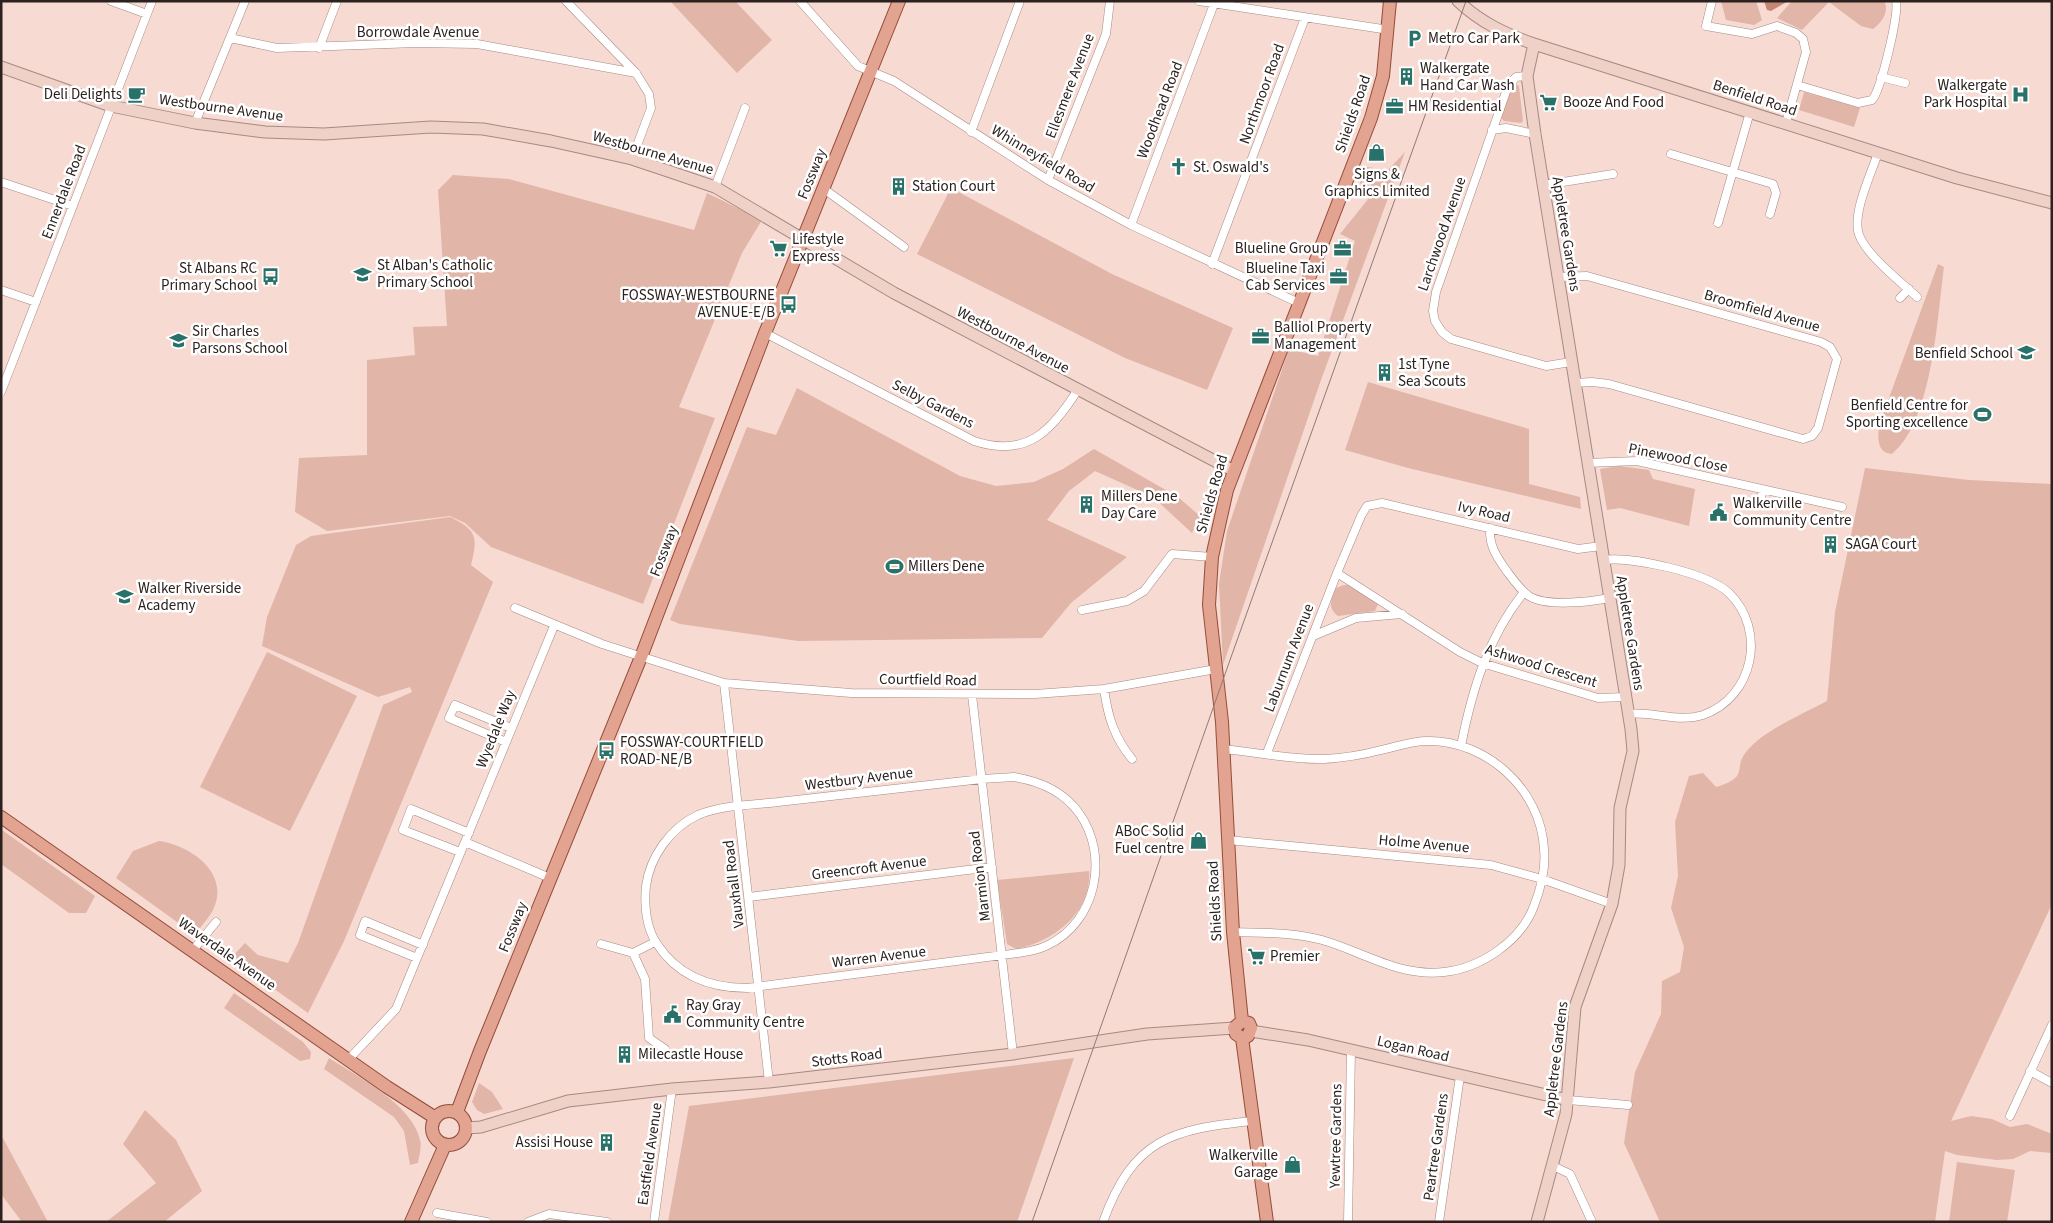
<svg xmlns="http://www.w3.org/2000/svg" width="2053" height="1223" font-family="'Source Sans 3',sans-serif">
<rect width="100%" height="100%" fill="#f7dad2"/>
<path fill="#e1b5a8" d="M670 1H735L772 40 737 73Z
M1721 1H1756L1762 20 1754 25 1726 20Z
M1792 1H1884C1890 12 1881 23 1873 29L1861 26 1829 2 1802 30 1777 18Z
M1516 84 1519 86 1523 121 1521 123 1504 121 1501 118 1511 86Z
M1804 92 1860 108 1854 127 1799 110Z
M1405 152 1321 380 1223 665 1219 584 1227 531 1289 349 1318 356 1355 241 1340 234 1369 198 1360 183 1367 167 1388 170Z
M453 175 509 179 694 230 707 193 762 220 742 253 679 407 715 418 643 604 491 547 465 523 450 516 327 531 295 512 299 458 367 455V360L415 355 413 327 447 326 438 190Z
M951 188 1112 274 1233 328 1207 390 1125 358 917 254Z
M1938 264 1944 267C1937 317 1933 420 1892 454 1876 452 1878 438 1879 425Z
M1368 382 1529 429V484L1580 497 1581 509 1408 468 1345 450Z
M797 388 960 476 996 486 1034 482 1063 469 1094 449 1178 497 1200 516 1192 533 1153 497 1095 471 1069 491 1047 520 1127 557 1071 603 1042 638 798 641 680 624 670 620 747 427 776 435Z
M1620 466 1649 470 1653 479 1695 489 1689 526 1620 508 1607 510 1600 469Z
M1865 468 1969 480 2052 484V904L1951 1121 1971 1116 1992 1119 2010 1127 2027 1124 2052 1134V1153L2030 1151 2013 1159 1997 1160 1957 1155 1945 1151 1935 1222H1660L1624 1143 1635 1072 1661 1014 1662 981 1680 972 1684 947 1671 908 1678 876 1675 822 1689 776 1703 773 1716 787C1751 776 1732 770 1746 752 1762 731 1803 714 1827 701L1835 612Z
M450 517C477 530 478 537 471 565L493 582 344 941 308 1013 231 958 245 943 258 955 288 963 298 943 383 705 412 692 410 687 378 697 262 646 267 617 296 545 311 536Z
M1344 585H1350L1378 604 1375 611 1338 616C1327 607 1331 600 1336 588Z
M267 652 357 696 290 831 200 787Z
M2 830 95 896 86 913H69L1 864Z
M159 841C190 845 231 873 213 910 209 918 200 927 195 935L116 878 133 851Z
M1089 871C1092 913 1053 942 1016 949L1007 944 997 880Z
M234 993 303 1042 311 1052 310 1059 300 1061 224 1008Z
M329 1058C357 1076 413 1105 420 1140 422 1146 419 1156 418 1163L410 1165 404 1131 394 1117 324 1069Z
M1074 1058 1017 1222H668L689 1106Z
M479 1083 492 1092 503 1109 484 1114 477 1110 472 1102Z
M145 1110 176 1140 202 1191 164 1222H106L156 1183 123 1144Z
M1 1136 4 1140 48 1222H22L1 1194Z
M1957 1162 2015 1170 2007 1222H1949Z"/>
<path fill="#c58675" d="M1764 1H1788L1771 11 1767 10Z"/>
<g fill="none" stroke-linecap="round" stroke-linejoin="round">
<defs>
<path id="street" d="M111 1 147 14
M566 1 636 73 649 94 651 108 632 159
M800 1 858 66 894 81 1048 180 1131 225 1299 303
M1199 1 1389 30
M1712 1 1706 26 1752 34 1777 26 1796 33 1803 39 1806 52 1786 123
M230 38 277 48 416 43 477 44 636 73
M319 48 337 1
M1527 76 1516 77 1508 86 1436 292 1433 311 1435 321 1442 332 1451 339 1546 366 1571 362
M1881 77 1905 83
M1797 85 1858 103 1872 100C1881 90 1899 15 1896 1
M195 123 245 1
M1492 130 1506 128 1535 134
M971 132 1020 1
M1878 153C1871 174 1854 209 1858 231 1862 252 1901 282 1917 297
M1671 154 1773 184 1776 193 1770 214
M1048 180 1106 34 1110 1
M1 182 73 206
M1544 185 1613 174
M715 187 745 108
M824 189 904 247
M1718 223 1750 112
M1131 225 1214 4
M1212 264 1305 18
M1558 277 1587 276 1821 342 1830 347 1837 359 1818 428 1812 436 1803 439 1609 384 1592 382 1574 383
M1 290 36 302
M1900 298 1909 289
M765 333 974 441C1026 458 1051 432 1077 391
M1 392 152 1
M1587 463 1637 461 1842 507
M1759 504 1763 490
M1490 528C1489 545 1496 556 1506 570 1512 578 1520 590 1529 596 1546 607 1590 602 1609 598
M1603 560C1632 556 1708 573 1729 593 1767 630 1754 697 1703 715 1678 723 1654 711 1628 714
M1337 573 1460 652 1482 663 1598 698 1626 697
M515 608 602 644 724 683 851 693 1035 694 1104 689 1216 669
M1082 610 1127 601 1144 591 1172 554 1212 557
M1313 636 1356 618 1402 614
M724 683 769 1082
M1104 689C1108 717 1114 737 1132 759
M972 695 1013 1054
M506 742 449 718 455 705 511 728
M1461 746C1472 690 1488 637 1524 592
M1223 749C1256 752 1290 760 1324 759 1343 758 1362 755 1381 750 1396 747 1411 741 1427 741 1486 740 1541 789 1544 849 1546 868 1541 888 1534 906 1521 941 1481 968 1444 972 1398 977 1364 952 1322 940 1293 932 1262 933 1233 932
M1267 753 1337 573 1361 516 1367 506 1382 503 1578 549 1601 546
M1014 777C1039 781 1064 792 1079 813 1110 856 1096 922 1048 945 1034 952 1018 953 1003 955L747 988C710 988 678 976 657 944 646 928 644 905 646 886 650 857 670 828 698 815 724 804 759 805 787 801 852 794 917 786 982 779Z
M1228 840 1491 865 1542 879 1612 904
M465 842 550 878
M460 852 403 830 411 809 469 833
M749 897 992 867
M601 944 633 953 655 942
M193 950 216 922
M633 953 645 979 649 1038 665 1049
M417 958 360 935 365 921 423 945
M348 1060 396 1009 554 626
M2030 1071 2052 1083
M1568 1100 1628 1105
M2010 1116 2052 1025
M1553 1166 1570 1174 1592 1222
M437 1213 487 1222
M528 1222 549 1214 607 1222
M654 1222 672 1089
M1103 1222C1133 1139 1171 1129 1253 1121
M1348 1222 1351 1050
M1439 1222 1460 1076"/>
<path id="secondary" d="M1458 1C1480 22 1505 34 1534 44L1957 178 2052 203
M1534 44 1527 76 1535 134 1631 729 1633 751 1620 808 1619 865 1612 904 1575 1007 1566 1114 1537 1222
M1 67 111 106 195 123 265 132 324 134 431 127 483 129 551 141 632 159 668 171 715 187 894 293 1234 471
M1251 1031 1308 1040 1568 1100
M466 1128 481 1127 568 1101 672 1089 769 1082 1013 1054 1147 1034 1234 1028"/>
<path id="primary" d="M1 817 387 1087 434 1117
M1242 1021 1233 932 1222 722 1209 605 1212 557 1227 490 1371 118 1383 76 1390 1
M1242 1021 1249 1023 1251 1028 1248 1036 1242 1038
M1242 1021 1234 1028 1236 1034 1242 1038
M1242 1038 1267 1222
M432 1128a17 17 0 1 1 34 0a17 17 0 1 1-34 0Z
M457 1112 480 1051 641 657 765 333 899 1
M411 1222 445 1145"/>
</defs>
<use href="#street" stroke="#a58a83" stroke-width="9"/>
<use href="#secondary" stroke="#a58a83" stroke-width="13"/>
<use href="#primary" stroke="#954d39" stroke-width="14"/>
<use href="#street" stroke="#fff" stroke-width="8"/>
<use href="#secondary" stroke="#f0d1c8" stroke-width="11"/>
<use href="#primary" stroke="#e2a391" stroke-width="12"/>
<path stroke="#8f7b76" stroke-width="1" d="M1032 1222 1230 660 1466 1"/>
</g>
<defs>
<symbol id="parking-bare" viewBox="-9 -9 18 18"><path d="M-3.5-5.5H1a3.5 3.5 0 0 1 0 7H-1V5.5H-3.5ZM-1-3.4V-.6H.8a1.4 1.4 0 0 0 0-2.8Z" fill="#29726a" stroke="#fff" stroke-width="2.5" paint-order="stroke"/></symbol>
<symbol id="building-bare" viewBox="-9 -9 18 18"><path d="M-4-6H4V6H1V3H-1V6H-4ZM-2.5-4.3h1.7v1.8h-1.7ZM.8-4.3h1.7v1.8H.8ZM-2.5-1h1.7V.8h-1.7ZM.8-1h1.7V.8H.8Z" fill="#29726a" stroke="#fff" stroke-width="2.5" paint-order="stroke"/></symbol>
<symbol id="cafe-bare" viewBox="-9 -9 18 18"><path d="M-5.5-4.5H6V0H3Q3 3.5 0 3.5H-2.5Q-5.5 3.5-5.5 0ZM3-3.2v2h1.7v-2ZM-6 4.5H4V6H-6Z" fill="#29726a" stroke="#fff" stroke-width="2.5" paint-order="stroke"/></symbol>
<symbol id="hospital-bare" viewBox="-9 -9 18 18"><path d="M-5-5h3v3.5h4V-5h3V5h-3V1.5h-4V5h-3Z" fill="#29726a" stroke="#fff" stroke-width="2.5" paint-order="stroke"/></symbol>
<symbol id="supermarket-bare" viewBox="-9 -9 18 18"><path d="M-6-5.5h2.5l.6 2H6L4.5 2H-2.5L-4.4-4H-6ZM-1.5 3.2a1.3 1.3 0 1 0 .1 0ZM3 3.2a1.3 1.3 0 1 0 .1 0Z" fill="#29726a" stroke="#fff" stroke-width="2.5" paint-order="stroke"/></symbol>
<symbol id="office-bare" viewBox="-9 -9 18 18"><path d="M-6-3h4V-5.5h4V-3h4V5H-6ZM-1-4.5V-3h2v-1.5ZM-6 0V1H6V0Z" fill="#29726a" stroke="#fff" stroke-width="2.5" paint-order="stroke"/></symbol>
<symbol id="shop-bare" viewBox="-9 -9 18 18"><path d="M-5-2.5h2.3a2.7 3.5 0 0 1 5.4 0H5L5.5 6h-11ZM-1.5-2.5h3a1.5 2.3 0 0 0-3 0Z" fill="#29726a" stroke="#fff" stroke-width="2.5" paint-order="stroke"/></symbol>
<symbol id="church-bare" viewBox="-9 -9 18 18"><path d="M-1.2-6h2.4v3.5h3.3v2.4h-3.3V6h-2.4V-.1h-3.3v-2.4h3.3Z" fill="#29726a" stroke="#fff" stroke-width="2.5" paint-order="stroke"/></symbol>
<symbol id="school-bare" viewBox="-9 -9 18 18"><path d="M0-5L7-2L0 1L-7-2ZM-4 1L0 2.5L4 1V4Q0 6-4 4Z" fill="#29726a" stroke="#fff" stroke-width="2.5" paint-order="stroke"/></symbol>
<symbol id="bus-bare" viewBox="-9 -9 18 18"><path d="M-5-6H5V4H4V6H2V4H-2V6H-4V4H-5ZM-3.5-4V0h7V-4ZM-3.5 1.2v1.5H-2V1.2ZM2 1.2v1.5H3.5V1.2Z" fill="#29726a" stroke="#fff" stroke-width="2.5" paint-order="stroke"/></symbol>
<symbol id="stadium-bare" viewBox="-9 -9 18 18"><path d="M0-5a6.5 5 0 1 0 0 10a6.5 5 0 1 0 0-10ZM-3.5-1.8h7v3.6h-7Z" fill="#29726a" stroke="#fff" stroke-width="2.5" paint-order="stroke"/></symbol>
<symbol id="civic-bare" viewBox="-9 -9 18 18"><path d="M-.6-6.5H3V-4.5H.6V-3L4-1V1h2V6H-6V1h2V-1L-.6-3ZM-1.2 2.5V6h2.4V2.5Z" fill="#29726a" stroke="#fff" stroke-width="2.5" paint-order="stroke"/></symbol>
</defs>
<g fill-rule="evenodd">
<use href="#parking-bare" x="1402" y="26" width="25" height="25"/>
<use href="#building-bare" x="1394" y="64" width="25" height="25"/>
<use href="#cafe-bare" x="124" y="82" width="25" height="25"/>
<use href="#hospital-bare" x="2008" y="82" width="25" height="25"/>
<use href="#supermarket-bare" x="1536" y="90" width="25" height="25"/>
<use href="#office-bare" x="1382" y="94" width="25" height="25"/>
<use href="#shop-bare" x="1364" y="140" width="25" height="25"/>
<use href="#church-bare" x="1166" y="154" width="25" height="25"/>
<use href="#building-bare" x="886" y="174" width="25" height="25"/>
<use href="#supermarket-bare" x="766" y="236" width="25" height="25"/>
<use href="#office-bare" x="1330" y="236" width="25" height="25"/>
<use href="#school-bare" x="350" y="262" width="25" height="25"/>
<use href="#bus-bare" x="258" y="264" width="25" height="25"/>
<use href="#office-bare" x="1326" y="264" width="25" height="25"/>
<use href="#bus-bare" x="776" y="292" width="25" height="25"/>
<use href="#office-bare" x="1248" y="324" width="25" height="25"/>
<use href="#school-bare" x="166" y="328" width="25" height="25"/>
<use href="#school-bare" x="2014" y="340" width="25" height="25"/>
<use href="#building-bare" x="1372" y="360" width="25" height="25"/>
<use href="#stadium-bare" x="1970" y="402" width="25" height="25"/>
<use href="#building-bare" x="1074" y="492" width="25" height="25"/>
<use href="#civic-bare" x="1706" y="500" width="25" height="25"/>
<use href="#building-bare" x="1818" y="532" width="25" height="25"/>
<use href="#stadium-bare" x="882" y="554" width="25" height="25"/>
<use href="#school-bare" x="112" y="584" width="25" height="25"/>
<use href="#bus-bare" x="594" y="738" width="25" height="25"/>
<use href="#shop-bare" x="1186" y="828" width="25" height="25"/>
<use href="#supermarket-bare" x="1244" y="944" width="25" height="25"/>
<use href="#civic-bare" x="660" y="1002" width="25" height="25"/>
<use href="#building-bare" x="612" y="1042" width="25" height="25"/>
<use href="#building-bare" x="594" y="1130" width="25" height="25"/>
<use href="#shop-bare" x="1280" y="1152" width="25" height="25"/>
</g>
<g text-anchor="middle" dominant-baseline="central" stroke-width="5" stroke-linejoin="round" paint-order="stroke">
<g font-size="15" fill="#2b211e" stroke="#fff">
<text x="418" y="32">Borrowdale Avenue</text>
<text transform="translate(1070 86) rotate(-69)">Ellesmere Avenue</text>
<text transform="translate(1262 94) rotate(-70)">Northmoor Road</text>
<text transform="translate(1755 98) rotate(18)">Benfield Road</text>
<text transform="translate(221 108) rotate(8)">Westbourne Avenue</text>
<text transform="translate(1160 110) rotate(-69)">Woodhead Road</text>
<text transform="translate(1353 114) rotate(-71)">Shields Road</text>
<text transform="translate(653 153) rotate(16)">Westbourne Avenue</text>
<text transform="translate(1043 159) rotate(31)">Whinneyfield Road</text>
<text transform="translate(812 174) rotate(-68)">Fossway</text>
<text transform="translate(64 192) rotate(-69)">Ennerdale Road</text>
<text transform="translate(1442 234) rotate(-71)">Larchwood Avenue</text>
<text transform="translate(1566 234) rotate(81)">Appletree Gardens</text>
<text transform="translate(1762 311) rotate(16)">Broomfield Avenue</text>
<text transform="translate(1013 340) rotate(28)">Westbourne Avenue</text>
<text transform="translate(933 404) rotate(27)">Selby Gardens</text>
<text transform="translate(1678 458) rotate(11)">Pinewood Close</text>
<text transform="translate(1212 494) rotate(-74)">Shields Road</text>
<text transform="translate(1484 512) rotate(13)">Ivy Road</text>
<text transform="translate(664 551) rotate(-69)">Fossway</text>
<text transform="translate(1630 633) rotate(81)">Appletree Gardens</text>
<text transform="translate(1289 658) rotate(-69)">Laburnum Avenue</text>
<text transform="translate(1541 666) rotate(17)">Ashwood Crescent</text>
<text transform="translate(928 680) rotate(1)">Courtfield Road</text>
<text transform="translate(496 729) rotate(-68)">Wyedale Way</text>
<text transform="translate(859 779) rotate(-7)">Westbury Avenue</text>
<text transform="translate(1424 844) rotate(5)">Holme Avenue</text>
<text transform="translate(869 868) rotate(-7)">Greencroft Avenue</text>
<text transform="translate(980 876) rotate(-97)">Marmion Road</text>
<text transform="translate(734 884) rotate(-97)">Vauxhall Road</text>
<text transform="translate(1215 901) rotate(-93)">Shields Road</text>
<text transform="translate(513 927) rotate(-68)">Fossway</text>
<text transform="translate(227 954) rotate(35)">Waverdale Avenue</text>
<text transform="translate(879 957) rotate(-7)">Warren Avenue</text>
<text transform="translate(1413 1049) rotate(13)">Logan Road</text>
<text transform="translate(847 1058) rotate(-7)">Stotts Road</text>
<text transform="translate(1556 1059) rotate(-83)">Appletree Gardens</text>
<text transform="translate(1336 1136) rotate(-89)">Yewtree Gardens</text>
<text transform="translate(1436 1147) rotate(-82)">Peartree Gardens</text>
<text transform="translate(650 1154) rotate(-82)">Eastfield Avenue</text>
</g>
<g font-size="15" fill="#2b211e" stroke="#fff" text-anchor="start">
<text x="1428" y="38">Metro Car Park</text>
<text x="1420" y="68">Walkergate<tspan x="1420" dy="17">Hand Car Wash</tspan></text>
<text x="2007" y="85" text-anchor="end">Walkergate<tspan x="2007" dy="17">Park Hospital</tspan></text>
<text x="122" y="94" text-anchor="end">Deli Delights</text>
<text x="1563" y="102">Booze And Food</text>
<text x="1408" y="106">HM Residential</text>
<text x="1193" y="167">St. Oswald's</text>
<text x="1377" y="174" text-anchor="middle">Signs &amp;<tspan x="1377" dy="17">Graphics Limited</tspan></text>
<text x="912" y="186">Station Court</text>
<text x="792" y="239">Lifestyle<tspan x="792" dy="17">Express</tspan></text>
<text x="1328" y="248" text-anchor="end">Blueline Group</text>
<text x="377" y="265">St Alban's Catholic<tspan x="377" dy="17">Primary School</tspan></text>
<text x="257" y="268" text-anchor="end">St Albans RC<tspan x="257" dy="17">Primary School</tspan></text>
<text x="1325" y="268" text-anchor="end">Blueline Taxi<tspan x="1325" dy="17">Cab Services</tspan></text>
<text x="775" y="295" text-anchor="end">FOSSWAY-WESTBOURNE<tspan x="775" dy="17">AVENUE-E/B</tspan></text>
<text x="1274" y="327">Balliol Property<tspan x="1274" dy="17">Management</tspan></text>
<text x="192" y="331">Sir Charles<tspan x="192" dy="17">Parsons School</tspan></text>
<text x="2013" y="353" text-anchor="end">Benfield School</text>
<text x="1398" y="364">1st Tyne<tspan x="1398" dy="17">Sea Scouts</tspan></text>
<text x="1968" y="405" text-anchor="end">Benfield Centre for<tspan x="1968" dy="17">Sporting excellence</tspan></text>
<text x="1101" y="496">Millers Dene<tspan x="1101" dy="17">Day Care</tspan></text>
<text x="1733" y="503">Walkerville<tspan x="1733" dy="17">Community Centre</tspan></text>
<text x="1845" y="544">SAGA Court</text>
<text x="908" y="566">Millers Dene</text>
<text x="138" y="588">Walker Riverside<tspan x="138" dy="17">Academy</tspan></text>
<text x="620" y="742">FOSSWAY-COURTFIELD<tspan x="620" dy="17">ROAD-NE/B</tspan></text>
<text x="1184" y="831" text-anchor="end">ABoC Solid<tspan x="1184" dy="17">Fuel centre</tspan></text>
<text x="1270" y="956">Premier</text>
<text x="686" y="1005">Ray Gray<tspan x="686" dy="17">Community Centre</tspan></text>
<text x="638" y="1054">Milecastle House</text>
<text x="593" y="1142" text-anchor="end">Assisi House</text>
<text x="1278" y="1155" text-anchor="end">Walkerville<tspan x="1278" dy="17">Garage</tspan></text>
</g>
</g>
<rect width="2053" height="1223" fill="none" stroke="#2b211e" stroke-width="5"/>
</svg>
